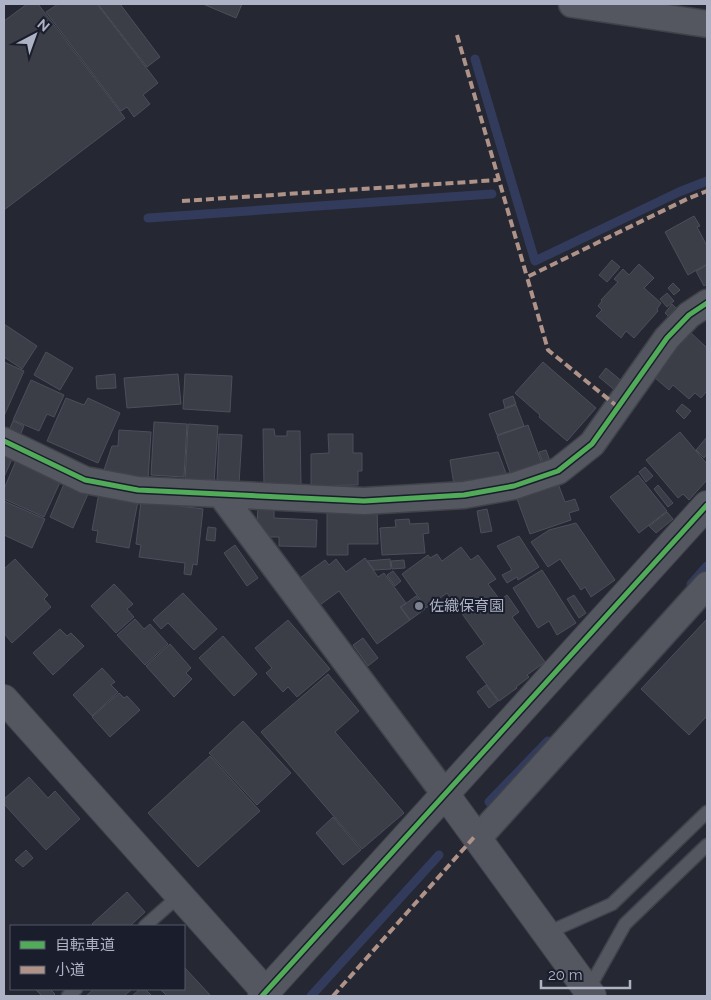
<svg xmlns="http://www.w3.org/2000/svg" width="711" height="1000" font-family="Raleway,'Noto Sans JP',sans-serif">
<rect width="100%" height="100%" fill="#252832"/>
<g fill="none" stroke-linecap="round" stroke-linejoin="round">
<path stroke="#323b5b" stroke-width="9" d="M475 59 535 261 679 192 707 181
M148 218 492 194
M691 584 707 566
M489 802 548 741
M311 996 439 855"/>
</g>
<path fill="#3b3e47" stroke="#4c4f5a" d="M27 4H38L125 118 4 210V21Z
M58 4H97L158 83 143 95 150 104 134 117 127 107 121 111 46 12Z
M98 4H120L160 57 147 67Z
M203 4H242L236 18Z
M694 216 700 226 697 227 707 246V264L688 275 665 232Z
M612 260 620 267 607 282 599 275Z
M639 264 654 278 644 288 661 303 657 309 658 311 634 338 626 331 621 338 596 316 602 310 598 306 602 301 601 300 618 282 614 279 623 269 629 275Z
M707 265V284L704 286 696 271Z
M673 283 680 290 674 295 668 288Z
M667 293 674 301 667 307 660 299Z
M672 304 678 310 670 318 665 313Z
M4 324 37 346 22 369 4 357Z
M690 332 706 347 707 345V391L701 398 695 393 689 399 673 385 669 390 654 377 667 362 665 360Z
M46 352 73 368 60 390 34 375Z
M4 362 24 371 4 416Z
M543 362 596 408 567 441 539 417 540 415 515 393Z
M606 368 624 383 617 392 599 377Z
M115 374 116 388 97 389 96 376Z
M178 374 181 404 127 408 124 378Z
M185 374 232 376 230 412 183 409Z
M31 380 64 395 54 417 47 414 39 431 13 420Z
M513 396 516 404 505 408 503 400Z
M66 398 84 405 88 398 120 413 98 463 47 441Z
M682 404 691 411 684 419 676 411Z
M516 405 524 426 497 435 489 414Z
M13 421 24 426 19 438 8 433Z
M154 422 187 424 184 477 151 475Z
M188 424 218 426 214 483 185 481Z
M528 425 542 464 511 475 497 436Z
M263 429H274L275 436H287V431H300L301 485 264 486Z
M119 430 151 432 148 479 102 476 112 446H118Z
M680 432 707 464V480L689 500 683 494 678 498 646 460Z
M219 434 242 435 239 484 217 482Z
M328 434H353V453H362V471H358V485L311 486V454L329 453Z
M707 437V454L704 458 696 450Z
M546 450 550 461 543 463 539 452Z
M498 452 507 476 454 485 450 460Z
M4 453 13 457 4 477Z
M17 458 62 478 44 517 4 499V489Z
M645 467 653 476 646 482 639 472Z
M638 475 667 511 639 533 610 497Z
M557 481 565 502 575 499 579 510 569 513 571 520 530 534 516 496Z
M64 484 88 494 73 528 50 517Z
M658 485 673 503 668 507 654 489Z
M99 493 138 501 129 548 96 542 98 531 92 530Z
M4 501 45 519 32 548 4 535Z
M141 501 203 509 197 565 193 564 191 575 184 574 185 563 139 557 141 545 136 544Z
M258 507H274V518L317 520 316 547 279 546V537H267L257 524Z
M327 509H377L378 544H348V555H327Z
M487 509 492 531 481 533 477 511Z
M667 512 673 519 656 533 649 526Z
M409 519 410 524 428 523 429 533 423 534 425 553 382 555 380 528 396 527 395 520Z
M576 523 615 580 591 597 585 587 581 590 560 559 548 567 531 542 549 530Z
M208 527 216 528 215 541 206 540Z
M519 536 539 567 518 580 517 577 507 583 502 575 512 570 497 546Z
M235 545 258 578 247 586 224 553Z
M461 547 471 560 478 555 496 579 488 584 500 600 507 595 519 612 512 617 545 662 527 675 529 677 516 687 517 688 499 701 466 657 484 644 447 593 426 608 402 574 428 555 430 558 437 554 442 561Z
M365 558 378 577 384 573 406 603 400 607 410 620 377 644 339 591 320 605 300 578 325 560 329 565 336 559 346 572Z
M15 559 48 595 44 599 51 607 12 643 4 633V569Z
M390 559 391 569 374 570 367 561Z
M404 560 405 568 392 569 391 561Z
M542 570 576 623 557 635 549 621 538 628 513 588Z
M393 571 401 581 395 586 387 575Z
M114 584 133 604 127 609 134 617 116 633 91 606Z
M183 593 217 629 194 650 168 623 161 629 153 620Z
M574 595 586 613 579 618 567 599Z
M416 596 425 609 410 620 401 607Z
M135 619 144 629 150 624 168 644 145 665 117 635Z
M707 619V716L689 735 641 689Z
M288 620 330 669 297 697 288 687 283 692 266 673 272 668 255 648Z
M60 629 67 636 71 633 84 646 53 675 33 653Z
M223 636 257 674 234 696 199 658Z
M363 638 378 658 368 666 353 645Z
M170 644 191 668 186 673 192 679 174 697 146 666Z
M102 668 115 682 111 685 118 692 92 716 73 695Z
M328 674 359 711 335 732 404 813 362 849 261 732Z
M486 685 498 701 489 708 477 692Z
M119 693 124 698 127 696 140 710 110 737 92 717Z
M243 721 291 773 257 805 209 753Z
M210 756 260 811 198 867 148 813Z
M29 777 48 798 55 791 80 819 46 850 4 804V799Z
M333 817 361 850 343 865 316 833Z
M26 850 33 858 23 867 15 860Z
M127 892 145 912 130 926H94L92 924Z
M184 967 211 996H167L160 989H184Z
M35 989H50L55 994 53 996H42Z
M94 989H131V990L124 996H86Z
M140 989H145L152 996H132Z"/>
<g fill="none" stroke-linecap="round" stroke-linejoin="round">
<defs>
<path id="service" d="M145 926 180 895
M547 933 612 904 707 812
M588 990 625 924 707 845
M68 996 76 989"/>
<path id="minor" d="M572 4 707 24
M4 441 85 480 138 490 364 501 464 495 514 486 558 471 592 444 667 338 689 315 707 303
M222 496 445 794
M478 838 707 585"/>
<path id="tertiary" d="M4 699 266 992
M445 794 592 996
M262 996 707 505"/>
</defs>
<use href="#service" stroke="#41434b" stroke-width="15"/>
<use href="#minor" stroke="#41434b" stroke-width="29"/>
<use href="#tertiary" stroke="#41434b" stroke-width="30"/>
<use href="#service" stroke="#545760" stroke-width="12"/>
<use href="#minor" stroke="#545760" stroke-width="26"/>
<use href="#tertiary" stroke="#545760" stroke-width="28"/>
<path stroke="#af9288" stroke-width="4" stroke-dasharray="8 4" stroke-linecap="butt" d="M457 35 527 277
M182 201 498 180
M618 407 548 350 527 277 687 199 707 191
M333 996 476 835"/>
<defs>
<path id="cycleway" d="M4 441 85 480 138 490 364 501 464 495 514 486 558 471 592 444 667 338 689 315 707 303
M262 996 707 505"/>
</defs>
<use href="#cycleway" stroke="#191d2c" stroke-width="8"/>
<use href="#cycleway" stroke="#51ab58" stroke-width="5"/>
</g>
<circle fill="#7d8291" stroke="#191d2c" stroke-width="2" cx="419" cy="606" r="5"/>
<g text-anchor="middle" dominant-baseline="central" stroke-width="4" stroke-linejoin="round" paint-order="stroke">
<g font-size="15" fill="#adb2c4" stroke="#191d2c" text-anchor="start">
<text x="429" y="606">佐織保育園</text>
</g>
</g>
<rect width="711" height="1000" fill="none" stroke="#adb2c4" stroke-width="10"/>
<rect x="10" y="925" width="175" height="65" fill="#191d2c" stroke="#545969"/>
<rect x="20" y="941" width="25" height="8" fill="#51ab58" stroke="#545969"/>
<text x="55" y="950" font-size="15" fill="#adb2c4">自転車道</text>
<rect x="20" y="966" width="25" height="8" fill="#af9288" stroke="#545969"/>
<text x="55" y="975" font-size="15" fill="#adb2c4">小道</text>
<g transform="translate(35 35) rotate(41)" stroke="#191d2c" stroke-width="4" paint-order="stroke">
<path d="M0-4L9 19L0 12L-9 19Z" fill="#adb2c4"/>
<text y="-8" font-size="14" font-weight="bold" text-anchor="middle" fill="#adb2c4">N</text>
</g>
<path d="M541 980v8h89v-8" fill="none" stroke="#adb2c4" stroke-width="2.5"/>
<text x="548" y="980" font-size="15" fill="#adb2c4" stroke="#191d2c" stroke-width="4" paint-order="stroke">20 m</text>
</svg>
